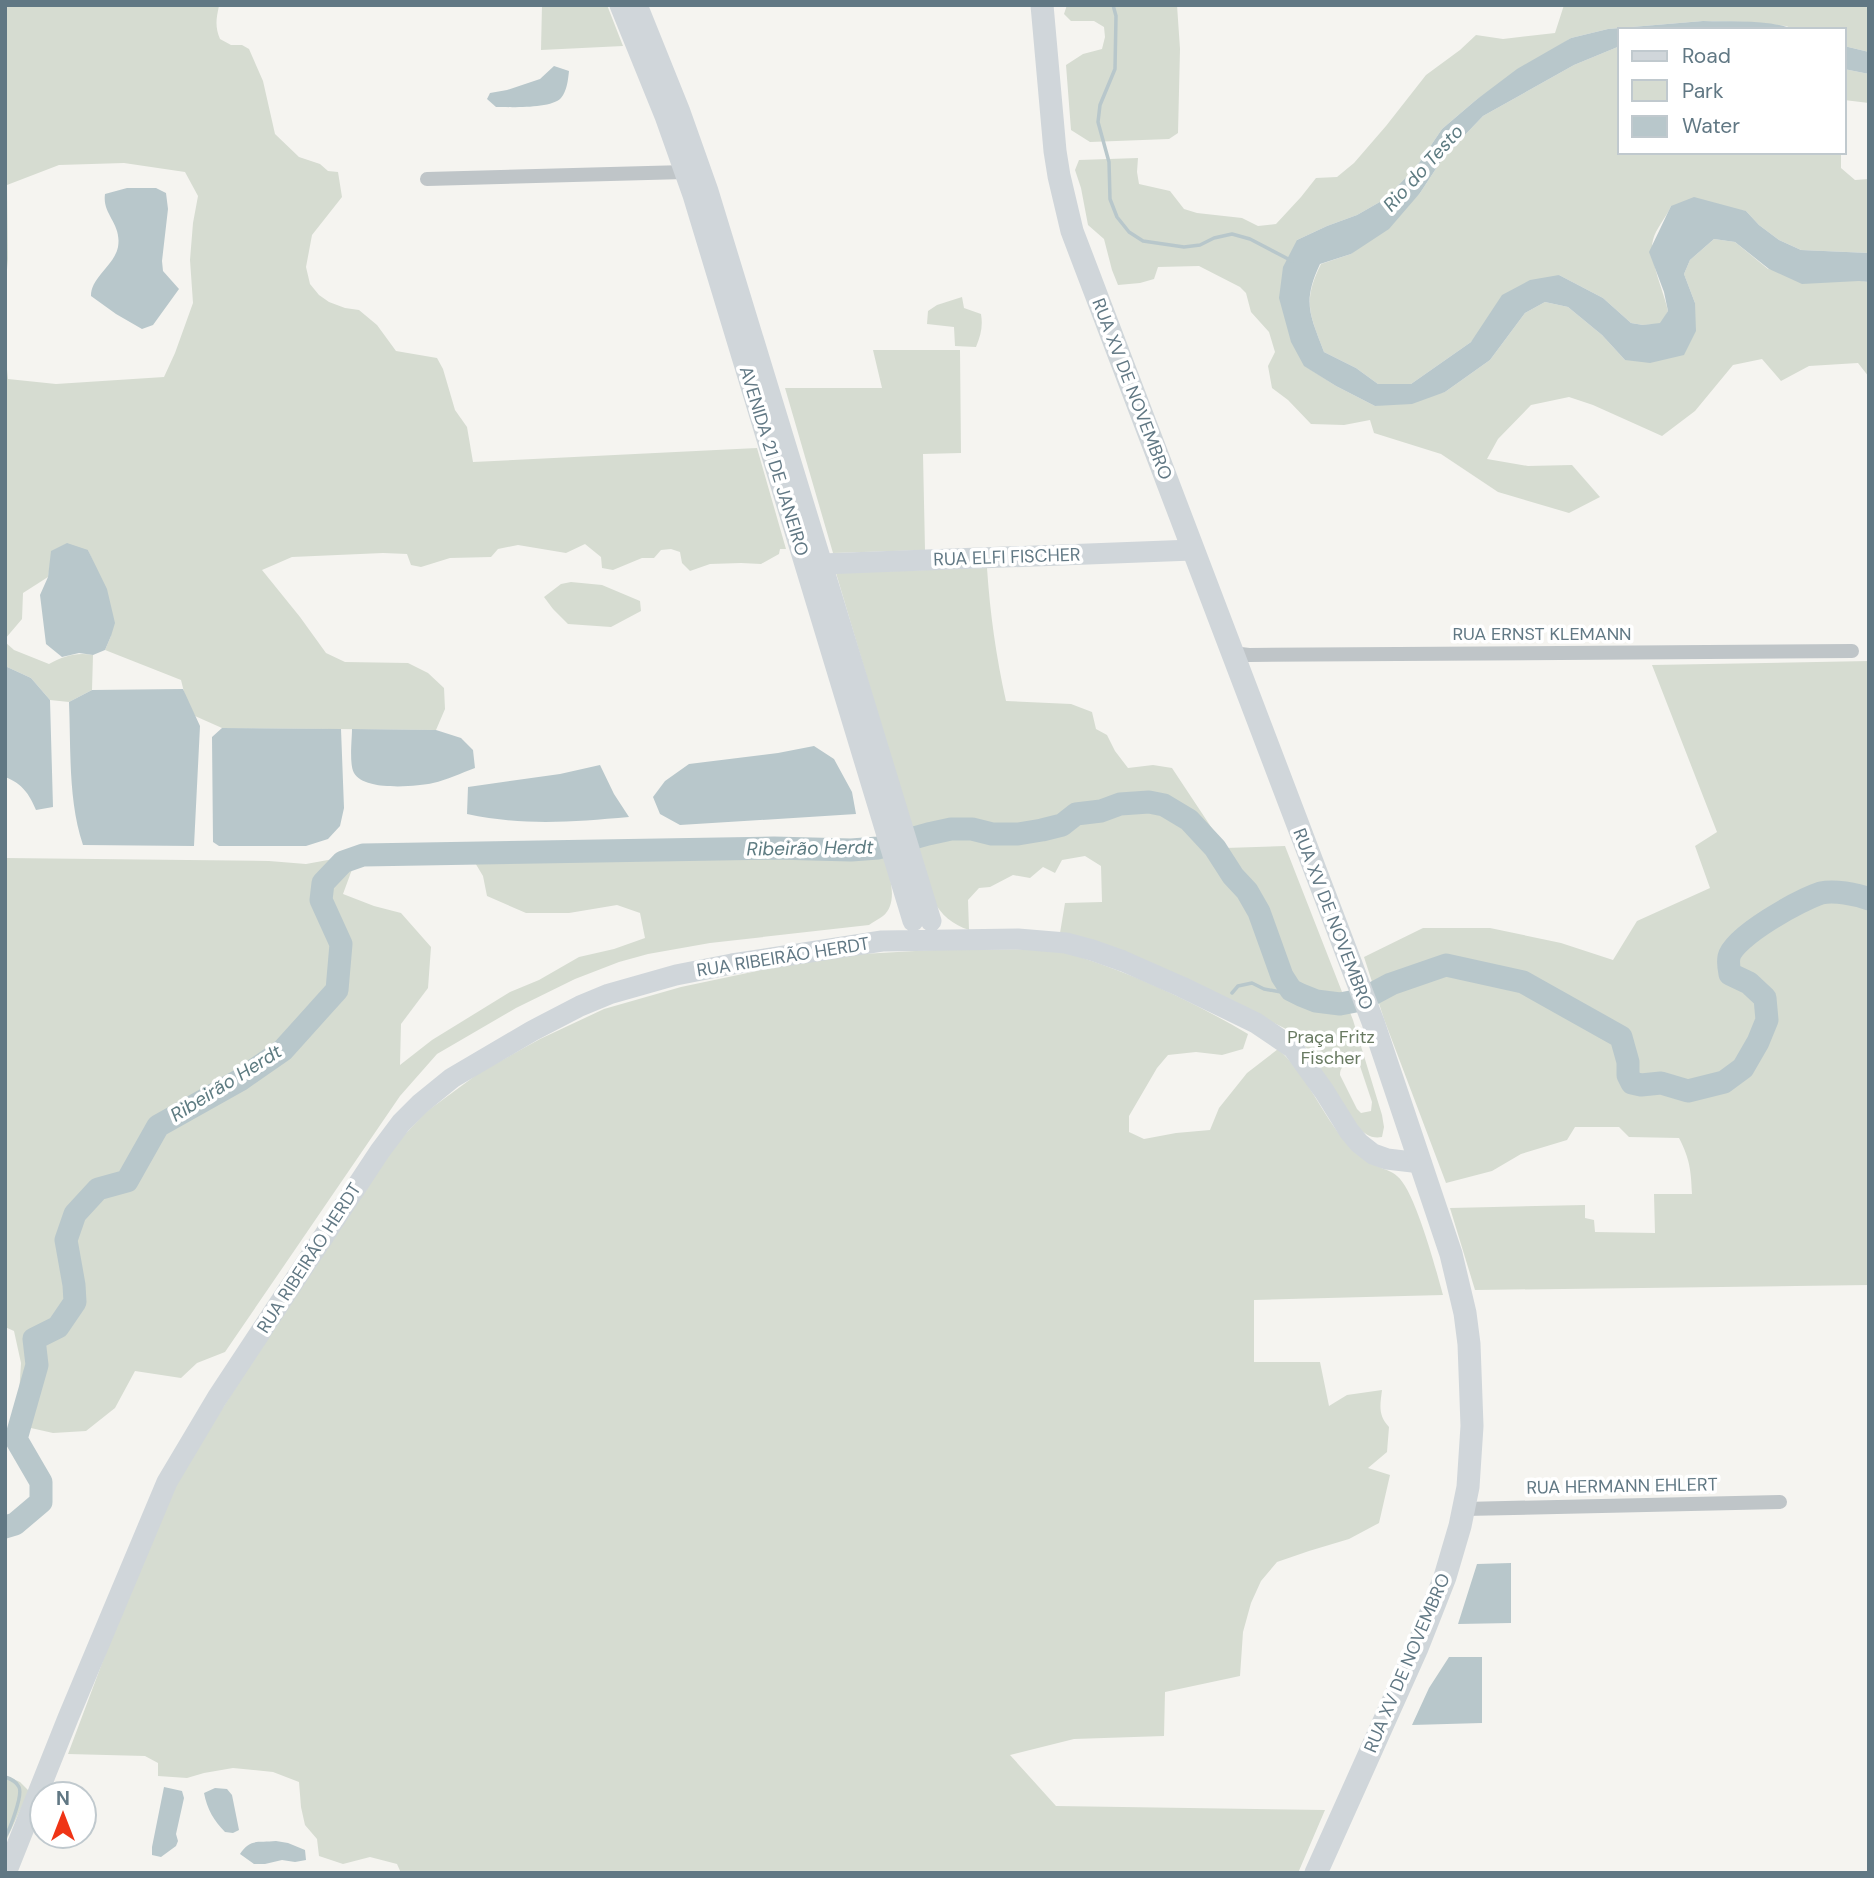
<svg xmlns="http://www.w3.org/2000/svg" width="1874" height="1878" font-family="'DM Sans',sans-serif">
<rect width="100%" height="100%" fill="#f5f4f0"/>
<path fill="#d6dcd1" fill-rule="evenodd" d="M5 5H221L219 6C216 19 215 27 220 39L231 45H242L249 49 263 81 275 134 299 157 320 164 328 171 338 172 342 197 312 235 306 267 310 284 319 295 329 302 345 308 359 310 377 325 396 351 437 358 443 369 455 410 467 427 473 462 757 448 786 549H780L779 554 761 564 741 563 710 564 690 571 682 563 680 552 671 549 661 550 654 558H642L613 570 602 568 601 557 585 544 566 553 518 545 498 549 491 557 450 558 421 567 411 565 407 554 383 553 292 557 262 570 300 617 326 653 345 662 408 663 428 673 444 688 445 709 436 730 222 728 195 716 185 696 181 680 105 650 111 636 95 566 88 550 50 566 48 577 23 593 22 619 5 639V350L8 379 56 384 164 377 175 353 193 303 190 260 193 223 198 196 185 172 124 163 59 165 7 185 8 259 5 291Z
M542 5H607L623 46 541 50Z
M1067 5H1177L1180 49 1178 133 1169 139 1090 142 1071 130 1066 65 1083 54 1102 49 1105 37 1104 27 1094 21H1071L1064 14Z
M1564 5H1869V52L1844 46V30H1796L1786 26 1748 22 1703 21 1608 29 1571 38 1476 100 1442 129 1417 166 1385 199 1357 215 1327 226 1297 240 1305 366 1336 386 1375 406 1445 392 1490 360 1525 313 1545 302 1568 307 1602 335 1625 360 1695 303 1684 274 1690 260 1714 239 1735 242 1768 269 1869 282V377L1858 363 1809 366 1781 381 1762 359 1733 365 1695 411 1662 436 1593 405 1569 397 1531 405 1498 439 1487 459 1528 466 1572 465 1600 497 1569 513 1498 492 1441 454 1374 433 1370 420 1344 425 1311 424 1288 400 1272 388 1268 366 1275 352 1269 332 1251 312 1246 293 1240 287 1199 266 1158 267 1154 279 1140 283 1118 285 1112 270 1104 239 1088 225 1081 188 1075 170 1079 160 1138 158 1137 172 1139 184 1170 191 1184 209 1197 213 1242 218 1258 226 1276 224 1301 197 1316 178 1337 177 1354 163 1386 126 1426 75 1460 50 1476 35 1503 39 1555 33Z
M1620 46V152H1841V168L1855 180 1869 179V253L1801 250 1779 240 1759 225 1746 211 1671 206C1666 218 1656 228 1653 240 1648 258 1664 292 1668 311L1661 324 1643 325 1631 323 1603 298 1559 275 1471 342 1411 384H1378L1356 368 1324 352C1310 315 1302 302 1321 264L1351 254 1420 193 1443 158 1483 116 1574 65Z
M1844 69 1869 74V103L1844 100Z
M962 297 964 308 981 314C983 326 981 335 976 347L955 346 954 327 927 324 928 311 937 305Z
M873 350H960L961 453 923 454 925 550 833 553 785 388H882Z
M987 568C990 613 996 656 1006 701L1071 704 1092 712 1096 729 1107 735 1115 751 1128 768 1153 765 1172 768 1225 848 1285 846 1353 1020 1382 1115 1384 1127 1382 1137C1371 1139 1365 1134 1358 1127L1316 1062 1303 1043 1290 1031 1228 1000 1060 933 1065 903 1102 902 1101 866 1085 856 1062 860 1055 873 1043 867 1030 878 1013 875 990 887 979 888 968 900 969 930C952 924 942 916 933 900L836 573ZM1351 1062 1356 1063 1360 1066 1372 1102 1371 1111 1361 1113 1357 1109 1340 1075C1340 1067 1344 1065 1351 1062Z
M571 582 602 585 640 601 641 611 611 627 568 624 553 609 544 597 561 584Z
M5 642 14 650 49 664C64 656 76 652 93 655L92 690 69 702 50 700 31 678 5 666Z
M1869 661V1285L1475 1290 1450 1208 1585 1205V1218L1594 1220 1595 1232 1655 1233 1654 1194H1692C1691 1171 1690 1159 1679 1138L1629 1137 1619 1127H1575L1567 1140 1521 1154 1492 1171 1446 1183 1384 1019 1364 957 1423 928H1490L1561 943 1613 960 1637 921 1710 888 1695 846 1717 832 1652 665Z
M878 837C884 858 903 900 883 916 879 919 873 922 869 925L710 943 648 954 619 962 575 979 516 1008 437 1054 400 1096 225 1352 197 1363 181 1378 135 1371 115 1408 86 1431 53 1433 22 1426 18 1411 21 1363 14 1331 5 1327V858L269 861 306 864 350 856 354 864 343 894 374 906 401 913 431 947 428 988 401 1024 400 1065 432 1040 510 992 539 980 579 957 614 949 645 938 640 913 617 905 569 913H526L487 896 483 876 471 856 482 847 507 846 510 854 641 853 672 844 758 840 802 846Z
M1055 949C1123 969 1187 998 1248 1034L1243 1049 1222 1055 1196 1052 1168 1055 1157 1068 1129 1116V1132L1144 1139 1176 1133 1210 1130 1219 1108 1247 1073 1278 1049C1305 1073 1319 1108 1341 1136 1352 1150 1361 1158 1377 1166 1383 1169 1392 1171 1397 1176 1415 1190 1436 1270 1443 1295L1254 1300V1362H1320L1329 1406 1347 1395 1382 1390C1380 1406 1378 1415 1389 1427L1387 1452 1368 1468 1390 1475 1379 1523 1349 1539 1309 1551 1277 1562 1261 1581 1251 1603 1243 1632 1240 1676 1165 1692 1164 1736 1074 1739 1010 1755 1056 1806 1325 1810 1298 1873H401L397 1864 370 1857 343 1864 319 1856 317 1839 305 1825 301 1807 299 1782 273 1772 233 1768 204 1773 187 1778 158 1776V1763L145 1756 68 1754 137 1570 183 1471 375 1166 426 1112 479 1073 540 1039 604 1009 681 987 781 966 862 954 933 950Z
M5 1775 20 1782 29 1791 5 1843Z"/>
<path fill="#b8c7cb" d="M1703 21C1733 22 1768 19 1796 30H1620V46L1574 65 1483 116 1443 158 1420 193 1389 229 1351 254 1320 264C1302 302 1310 315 1324 352L1356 368 1378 384H1411L1471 342 1502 295 1530 280 1559 275 1603 298 1631 323 1643 325 1660 323 1668 311 1664 292 1649 252 1671 206 1694 197 1746 211 1759 225 1779 240 1801 250 1869 253V282L1859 281 1802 284 1769 269 1735 242 1714 239 1690 260 1684 274 1695 303 1696 331 1684 355 1650 363 1625 360 1602 335 1568 307 1545 302 1525 313 1490 360 1445 392 1412 404 1375 406 1336 386 1304 366 1291 342 1279 298 1283 267 1297 240 1327 226 1357 215 1385 199 1417 166 1442 129 1476 100 1517 69 1571 38 1608 29Z
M1844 46 1869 52V74L1844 69Z
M554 66 569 71C568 80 567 91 561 98 551 109 511 107 496 107L487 99 490 93 507 90 540 79Z
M127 188H156L166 193 168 209 162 261 163 271 179 289 153 325 142 329 116 314 91 296C91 277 114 266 118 247 122 223 102 215 105 194Z
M67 543 88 550 107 589 115 623 111 636 105 650 93 655 79 653 62 657 46 644 40 595 48 577 51 551Z
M5 666 31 678 50 700 53 807 36 810C29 794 23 784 5 777Z
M183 689 200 726 194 846 83 845C68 800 71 750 69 702L92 690Z
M222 728 341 729 344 808 340 826 328 839 306 846H219L213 842 212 737Z
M352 729 436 730 461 738 473 750 475 768C461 773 447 780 433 783 415 787 364 791 354 773 349 764 352 740 352 729Z
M814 746 834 759 852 792 856 814 680 825 660 814 653 797 665 781 689 764 778 753Z
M600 765 614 794 629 817C572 822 524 826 467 814L468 787 560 774Z
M1511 1563V1623L1458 1624 1477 1564Z
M1449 1657H1482V1723L1412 1725 1429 1688Z
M164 1787 182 1791 184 1798 176 1834 178 1841 176 1846 161 1857 152 1855V1847Z
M215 1788 227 1789 232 1795 239 1830 233 1833 225 1832C214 1821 207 1809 204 1793Z
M276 1841 288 1843 305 1850 306 1860 295 1862 282 1860 265 1864H254L240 1854C250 1838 259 1843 276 1841Z"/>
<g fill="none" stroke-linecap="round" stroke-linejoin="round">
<path stroke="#b8c7cb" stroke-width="3.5" d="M1113 5 1116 16 1115 69 1100 105 1098 122 1109 162 1110 199 1117 217 1129 232 1143 241 1184 247 1200 245 1214 238 1232 234 1250 239 1292 261
M1232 993 1238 986 1252 983 1264 989 1281 992 1291 990
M5 1777C11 1779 16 1781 19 1787 23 1795 10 1829 5 1837"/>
<path stroke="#b8c7cb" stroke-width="23" d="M5 1527 15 1524 41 1502V1482L16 1439 37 1365 34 1339 58 1327 75 1302 74 1285 66 1240 75 1214 98 1189 127 1181 158 1126 240 1080 283 1050 337 990 341 944 321 900 323 883 343 862 363 855 774 848 851 850 878 848 928 834 951 829H972L992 834H1018L1042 830 1062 825 1076 814 1101 811 1120 804 1149 802 1164 805 1189 820 1215 848 1233 876 1247 891 1259 912 1282 976 1291 990 1301 995 1316 1001 1340 1004 1361 1000 1391 984 1446 965 1523 982 1621 1037 1628 1062V1075L1632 1083 1641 1085 1661 1083 1688 1091 1724 1082 1743 1068 1758 1042 1767 1020 1765 998 1749 983 1730 974C1729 969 1728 962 1729 957 1734 936 1800 900 1821 893 1834 890 1856 894 1869 899"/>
<path stroke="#bfc5c8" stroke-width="14" d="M427 179 685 172
M1232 653 1249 655 1852 651
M1464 1509 1780 1502"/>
<path stroke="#d0d6da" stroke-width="21" d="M620 5 665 116 693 195 913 921
M637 5 680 112 708 191 931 921
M822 564 1193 550
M6 1873 68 1718 167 1482 217 1398 380 1151 401 1123 420 1104 452 1078 532 1031 580 1006 609 994 676 975 732 964 882 941 1018 939 1066 943 1092 950 1123 961 1182 987 1256 1023 1293 1048 1324 1091 1349 1131 1359 1143 1373 1154 1387 1159 1421 1163"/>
<path stroke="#d0d6da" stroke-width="23" d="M1042 5 1055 151 1059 176 1072 231 1373 1022 1451 1254 1465 1313 1469 1344 1472 1426 1468 1487 1460 1526 1445 1577 1417 1648 1316 1873"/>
</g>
<g text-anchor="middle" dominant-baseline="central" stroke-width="7" stroke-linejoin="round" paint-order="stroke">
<g font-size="18" fill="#617884" stroke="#fff">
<text transform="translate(1132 389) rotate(69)">RUA XV DE NOVEMBRO</text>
<text transform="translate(774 461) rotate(73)">AVENIDA 21 DE JANEIRO</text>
<text transform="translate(1007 557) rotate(-2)">RUA ELFI FISCHER</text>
<text x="1542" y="634">RUA ERNST KLEMANN</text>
<text transform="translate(1333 919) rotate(69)">RUA XV DE NOVEMBRO</text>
<text transform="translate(783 957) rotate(-9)">RUA RIBEIRÃO HERDT</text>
<text transform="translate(309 1258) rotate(-57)">RUA RIBEIRÃO HERDT</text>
<text transform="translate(1622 1486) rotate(-1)">RUA HERMANN EHLERT</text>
<text transform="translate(1407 1663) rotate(-67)">RUA XV DE NOVEMBRO</text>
</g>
<g font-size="18" fill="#687a61" stroke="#fff">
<text x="1331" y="1037">Praça Fritz<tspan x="1331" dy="21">Fischer</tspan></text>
</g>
<g font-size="19" font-style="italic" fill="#5d7b81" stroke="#fff">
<text transform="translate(1423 168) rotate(-48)">Rio do Testo</text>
<text transform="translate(810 848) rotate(-1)">Ribeirão Herdt</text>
<text transform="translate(226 1083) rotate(-32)">Ribeirão Herdt</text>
</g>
</g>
<rect width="1874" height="1878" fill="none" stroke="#617884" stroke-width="14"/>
<rect x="1618" y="28" width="228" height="126" fill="#ffffff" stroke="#c0c9ce" stroke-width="2"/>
<rect x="1632" y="51" width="35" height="10" fill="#d0d6da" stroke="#c0c9ce" stroke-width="2"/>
<text x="1682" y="63" font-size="21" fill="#617884">Road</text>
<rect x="1632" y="80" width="35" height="21" fill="#d6dcd1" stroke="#c0c9ce" stroke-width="2"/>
<text x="1682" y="98" font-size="21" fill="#617884">Park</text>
<rect x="1632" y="116" width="35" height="21" fill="#b8c7cb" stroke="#c0c9ce" stroke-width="2"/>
<text x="1682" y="133" font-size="21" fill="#617884">Water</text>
<g transform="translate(63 1815)"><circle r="33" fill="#ffffff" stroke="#c0c9ce" stroke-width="2"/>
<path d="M0-5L12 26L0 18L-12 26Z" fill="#ef3416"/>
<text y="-10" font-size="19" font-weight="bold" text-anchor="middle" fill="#617884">N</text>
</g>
</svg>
